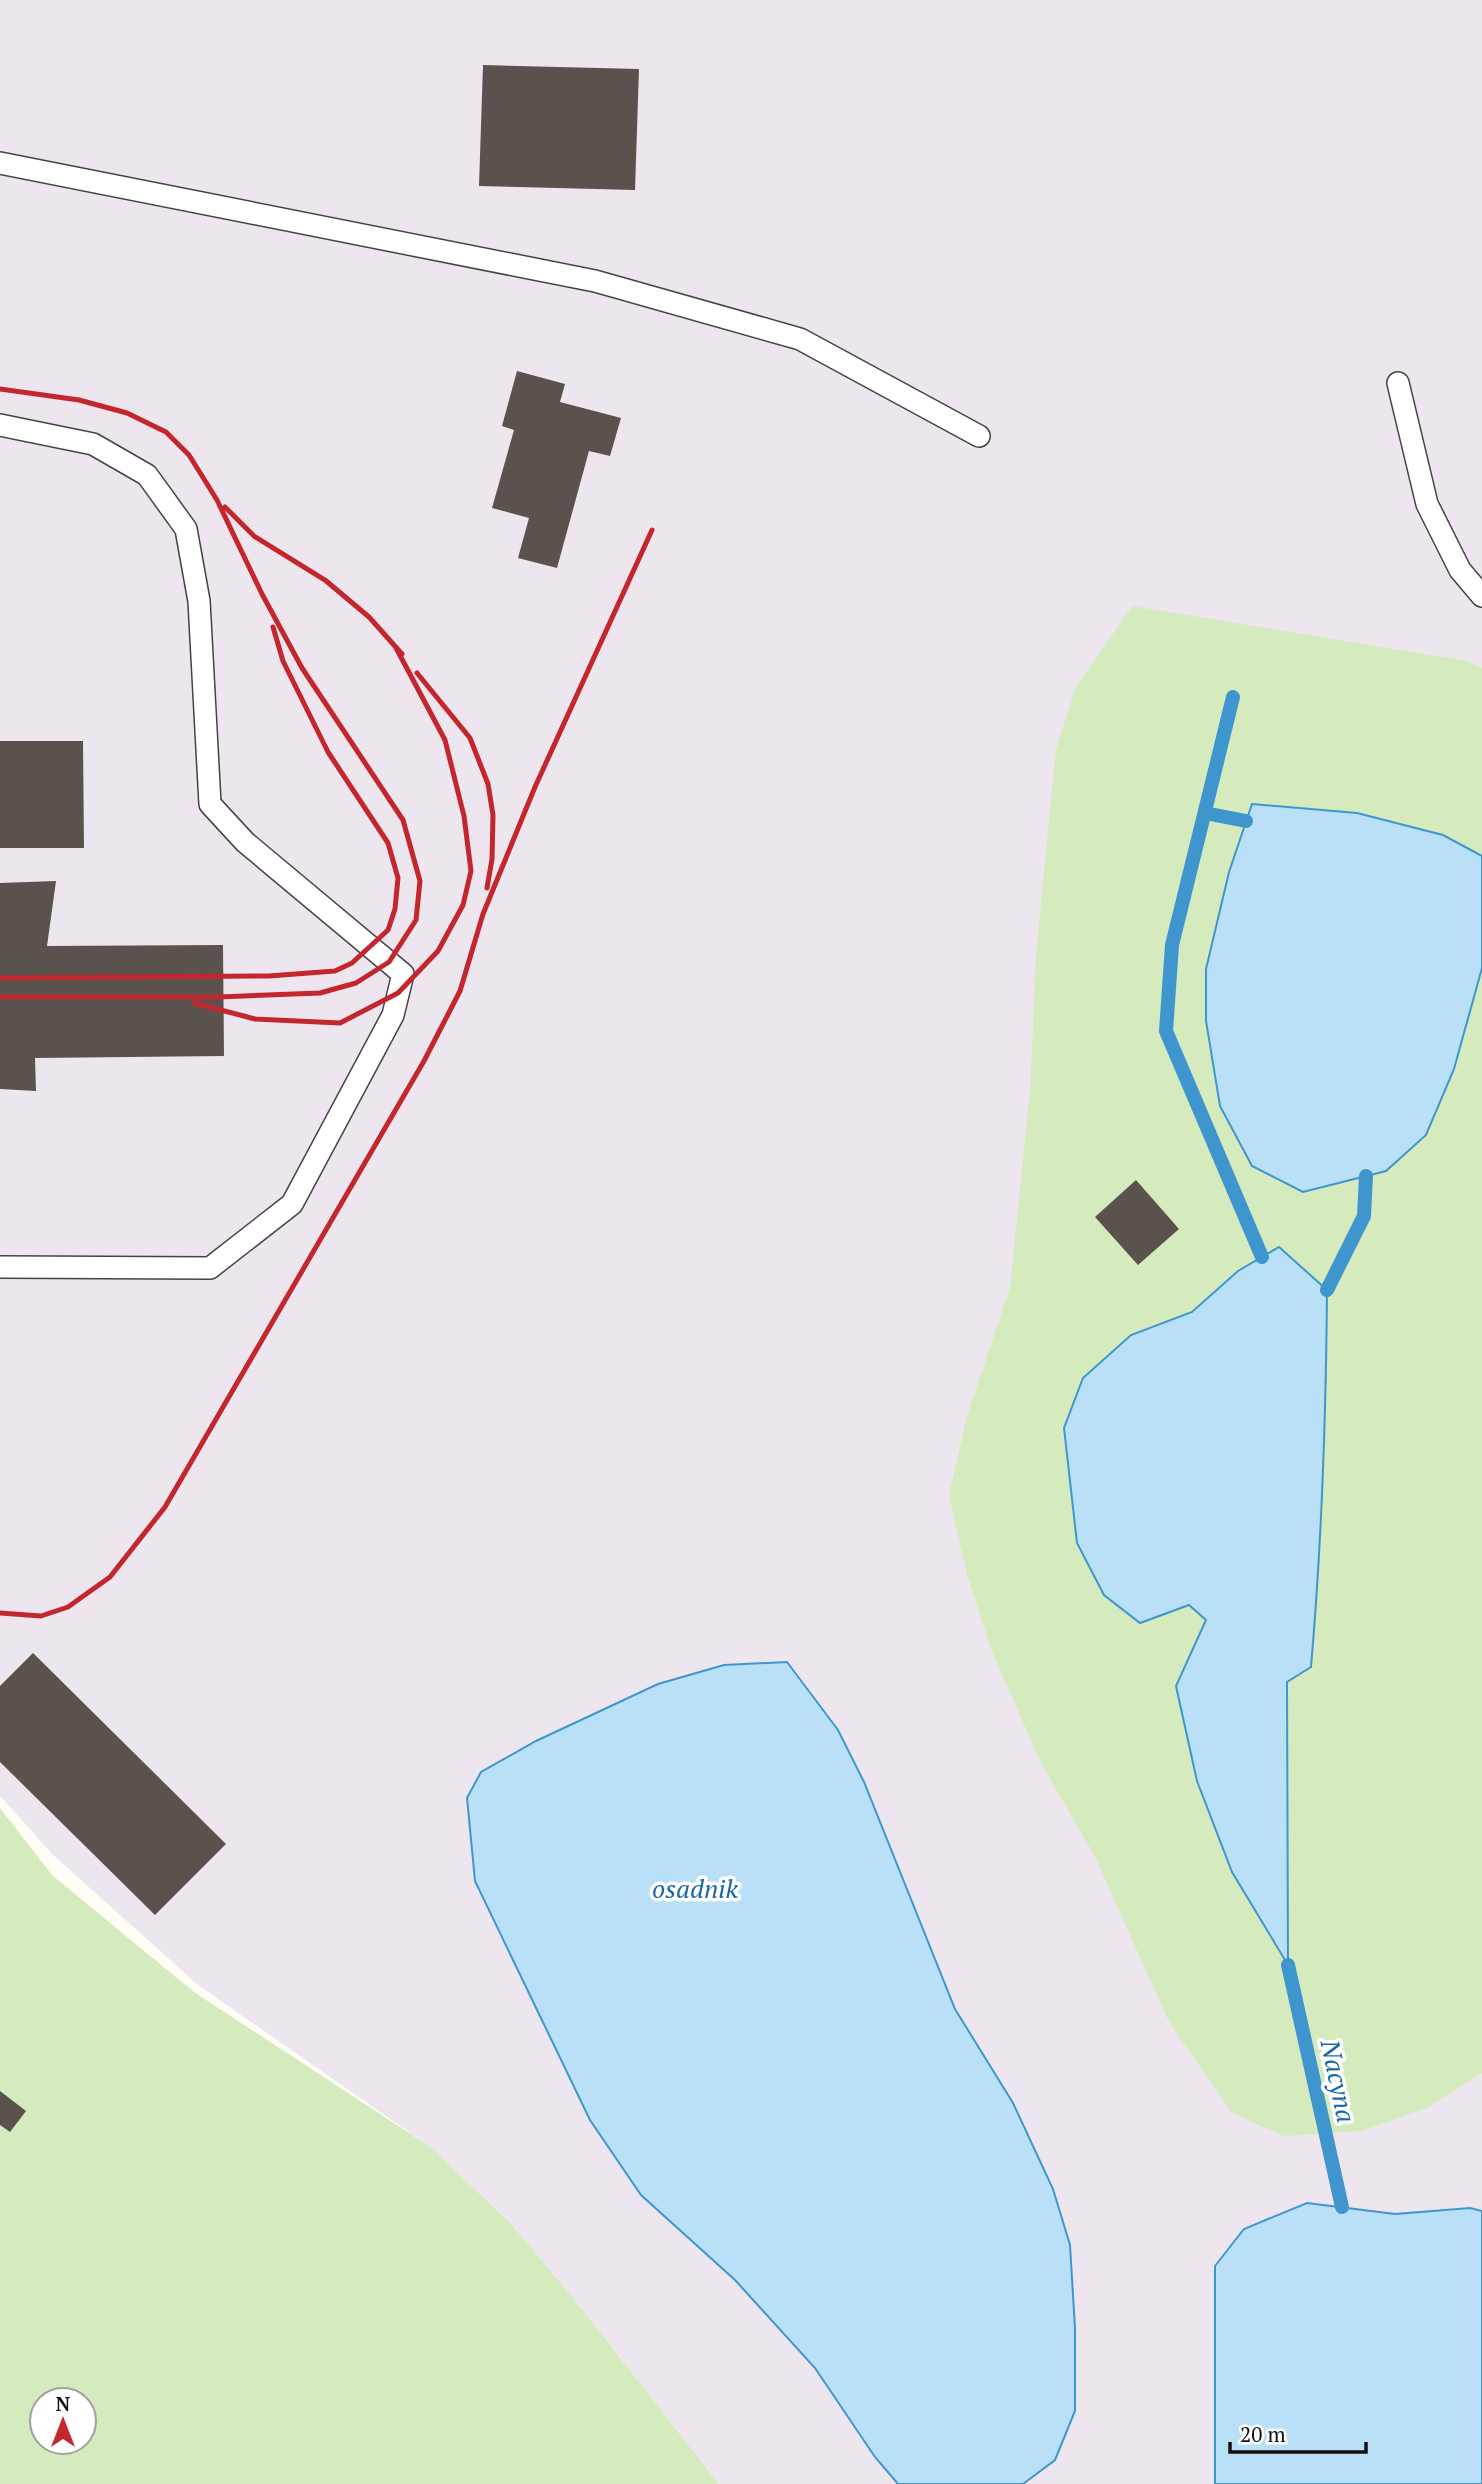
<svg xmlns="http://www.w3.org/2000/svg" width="1482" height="2484" font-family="'PT Serif',serif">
<rect width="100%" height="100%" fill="#fffdf5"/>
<path fill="#eee6ef" d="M0 0H1482V2484H719L578 2304 429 2146 198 1985 53 1855 0 1796Z"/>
<path fill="#d5ebbd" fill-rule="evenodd" d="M1132 606 1467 661 1482 668V2073L1427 2108 1361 2131 1284 2136 1232 2113 1169 2022 1095 1857 1041 1763 992 1652 967 1575 949 1495 967 1416 1010 1287 1030 1091 1036 954 1056 749 1075 689Z
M0 1808 53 1876 194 1992 429 2146 510 2223 578 2304 719 2484H0ZM42 2400H84V2442H42Z"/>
<path fill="#b9e0f7" stroke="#3f96cf" stroke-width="2" d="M1252 804 1357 813 1443 835 1482 856V968L1454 1069 1426 1135 1386 1171 1303 1192 1252 1166 1220 1106 1206 1021V969L1229 872Z
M1279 1247 1327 1290C1326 1416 1322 1541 1311 1667L1287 1682 1288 1965 1232 1872 1197 1781 1176 1686 1206 1620 1189 1605 1140 1623 1104 1595 1077 1543 1064 1428 1083 1378 1131 1335 1192 1312 1238 1271Z
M787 1662 838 1730 864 1782 955 2009 1013 2103 1053 2189 1070 2245 1075 2328V2411L1055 2460 1023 2484H898L875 2457 815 2368 735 2280 641 2195 590 2120 475 1881 467 1798 481 1772 536 1741 658 1684 724 1665Z
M1307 2203 1395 2214 1470 2208 1482 2211V2484H1215V2266L1244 2229Z"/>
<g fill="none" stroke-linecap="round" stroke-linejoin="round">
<path stroke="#3f96cf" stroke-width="14" d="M1233 697 1172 945 1166 1031 1262 1257
M1205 813 1246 821
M1327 1290 1364 1216 1366 1176
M1288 1965 1342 2207"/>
</g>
<path fill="#5a524d" d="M483 65 639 69 635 190 479 186Z
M517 371 565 384 560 402 621 418 610 456 589 451 557 568 518 558 529 518 492 508 514 430 502 426Z
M0 741H83L84 848H0Z
M56 881 47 946 223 945 224 1056 35 1058 36 1091 0 1089V883Z
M1136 1180 1179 1229 1138 1265 1095 1217Z
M33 1653 226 1844 155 1915 0 1762V1686Z
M0 2091 26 2111 10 2132 0 2125Z"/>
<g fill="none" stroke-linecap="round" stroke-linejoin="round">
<defs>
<path id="lane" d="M0 163 595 281 800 339 979 436
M1398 383 1427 504 1460 570 1482 596
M0 425 93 444 147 475 186 529 199 601 210 804 245 842 403 974 393 1015 292 1204 210 1268 0 1267"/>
</defs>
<use href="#lane" stroke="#444" stroke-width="24"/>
<use href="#lane" stroke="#fff" stroke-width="21"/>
<path stroke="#c4262e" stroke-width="5" d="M0 389 79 400 127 413 166 432 189 455 217 500 262 594 302 668 403 820 420 881 416 920 389 962 356 983 320 993 218 997H0
M225 507 254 536 325 580 369 617 402 654
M417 673 470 738 488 784 493 815 492 859 487 888
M0 978 269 976 335 971 352 963 388 930 395 909 398 878 388 843 328 752 283 661 273 627
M194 1003 255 1019 340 1023 398 993 438 951 463 905 471 871 464 816 445 740 395 646
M0 1613 41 1616 68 1607 110 1577 165 1507 424 1061 460 991 483 914 535 787 652 530"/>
</g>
<g text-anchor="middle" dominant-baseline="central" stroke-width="7" stroke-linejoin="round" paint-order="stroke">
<g font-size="26" font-style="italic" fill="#1768a6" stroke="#fff">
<text x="695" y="1888">osadnik</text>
<text transform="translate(1339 2081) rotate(78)">Nacyna</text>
</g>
</g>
<g transform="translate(63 2421)"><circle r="33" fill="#ffffff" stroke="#a0a0a0" stroke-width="2"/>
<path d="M0-5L12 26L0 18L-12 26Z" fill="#c4262e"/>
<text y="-10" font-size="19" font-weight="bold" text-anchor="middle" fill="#111111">N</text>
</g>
<path d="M1230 2442v10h136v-10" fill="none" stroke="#111111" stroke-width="3.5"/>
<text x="1240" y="2442" font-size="21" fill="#111111" stroke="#ffffff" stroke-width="5" paint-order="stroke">20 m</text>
</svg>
